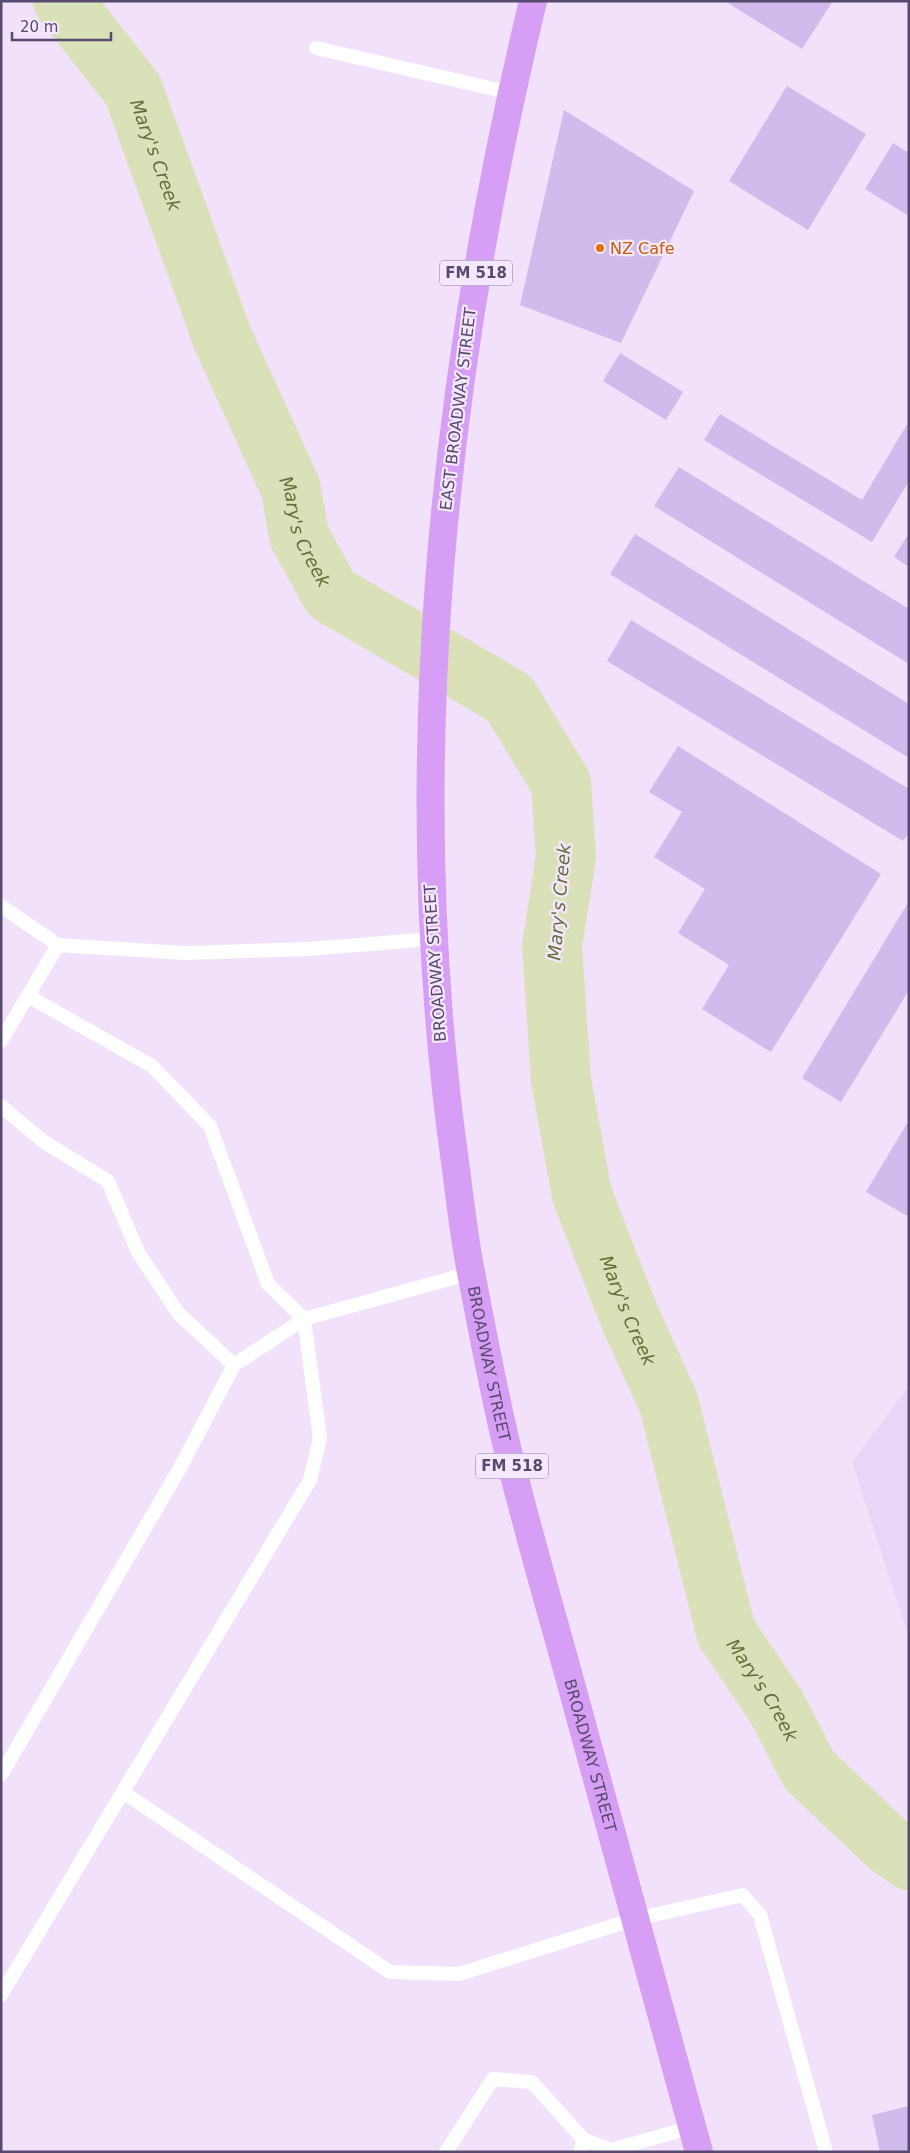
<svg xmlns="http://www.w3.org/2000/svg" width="910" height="2153" font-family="'DejaVu Sans',sans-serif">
<rect width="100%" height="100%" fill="#f1e1fa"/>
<path fill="#e9d6f6" d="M909 1386V1638L852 1462Z"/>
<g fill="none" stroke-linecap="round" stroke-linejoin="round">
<path stroke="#dae1b8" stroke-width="60" id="s1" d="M63 1 133 90 222 337 291 489 299 536 331 594 509 698 561 783 566 857 552 946 561 1080 582 1195 630 1318 669 1404 726 1632 776 1706 809 1770 887 1844 909 1860"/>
</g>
<path fill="#d0bbed" d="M729 1H833L802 49 728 3Z
M787 86 866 134 808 230 729 181Z
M564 110 694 191 621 343 520 305Z
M893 143 909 153V216L865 189Z
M620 353 683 392 666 420 603 381Z
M720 414 862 500 909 421V481L872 542 704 440Z
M679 467 909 609V664L654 506Z
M909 533V567L894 557Z
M635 534 909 704V758L610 574Z
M631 620 909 789V832L903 841 607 661Z
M678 746 881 874 771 1052 702 1009 729 965 678 933 705 889 654 857 682 812 649 792Z
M909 901V990L841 1102 802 1078Z
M909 1120V1217L866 1192Z
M909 2106V2152H880L872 2115Z"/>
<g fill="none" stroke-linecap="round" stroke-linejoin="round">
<path stroke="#fff" stroke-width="14" d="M316 48 511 93
M1 906 58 945 185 953 308 949 433 939
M28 996 152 1066 210 1126 268 1284 304 1319 471 1273
M1 1041 58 945
M1 1106 44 1142 108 1181 138 1252 178 1313 234 1365
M1 1775 180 1468 234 1365 304 1319 320 1438 310 1480 1 1995
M123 1792 390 1972 459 1974 635 1919 743 1895 760 1915 826 2152
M446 2152 493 2079 532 2082 583 2139 611 2150 693 2127
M581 2152 583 2139"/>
<path stroke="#d69ef4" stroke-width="28" id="s2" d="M533 1C441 385 400 777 456 1169 460 1202 464 1235 470 1267 482 1329 493 1390 508 1451 528 1533 552 1614 574 1695 616 1847 658 1999 699 2152"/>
</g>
<circle fill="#e8710a" stroke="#f5e7fd" stroke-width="2" cx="600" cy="248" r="5"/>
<g text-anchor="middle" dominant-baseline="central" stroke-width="4.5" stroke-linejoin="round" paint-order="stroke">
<g fill="#f5e7fd" stroke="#87799a" stroke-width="1">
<rect x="440" y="260.5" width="72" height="25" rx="4"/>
<rect x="476" y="1453.5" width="72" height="25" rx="4"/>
</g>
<g font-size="15" font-weight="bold" fill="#584a6f">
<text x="476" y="273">FM 518</text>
<text x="512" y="1466">FM 518</text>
</g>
<g font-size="16" fill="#c56008" stroke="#f5e7fd" text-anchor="start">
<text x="610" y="248">NZ Cafe</text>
</g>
<g font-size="16" fill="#584a6f" stroke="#f5e7fd">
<text transform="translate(458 409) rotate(-83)">EAST BROADWAY STREET</text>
<text transform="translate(435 963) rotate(-94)">BROADWAY STREET</text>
<text stroke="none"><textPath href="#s2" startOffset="1375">BROADWAY STREET</textPath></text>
<text stroke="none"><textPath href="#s2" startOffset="1780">BROADWAY STREET</textPath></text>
</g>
<g font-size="18" font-style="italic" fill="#646d3d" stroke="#f5e7fd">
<text stroke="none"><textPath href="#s1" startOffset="182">Mary's Creek</textPath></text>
<text stroke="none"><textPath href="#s1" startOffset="588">Mary's Creek</textPath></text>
<text transform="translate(559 902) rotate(-85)">Mary's Creek</text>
<text stroke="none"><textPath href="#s1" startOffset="1502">Mary's Creek</textPath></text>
<text stroke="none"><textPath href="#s1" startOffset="1908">Mary's Creek</textPath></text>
</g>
</g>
<rect width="910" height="2153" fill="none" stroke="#584a6f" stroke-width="5"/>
<path d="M12 32v8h99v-8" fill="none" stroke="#584a6f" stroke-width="2.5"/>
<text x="20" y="32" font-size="15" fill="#584a6f" stroke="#f5e7fd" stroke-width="4" paint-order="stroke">20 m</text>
</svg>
